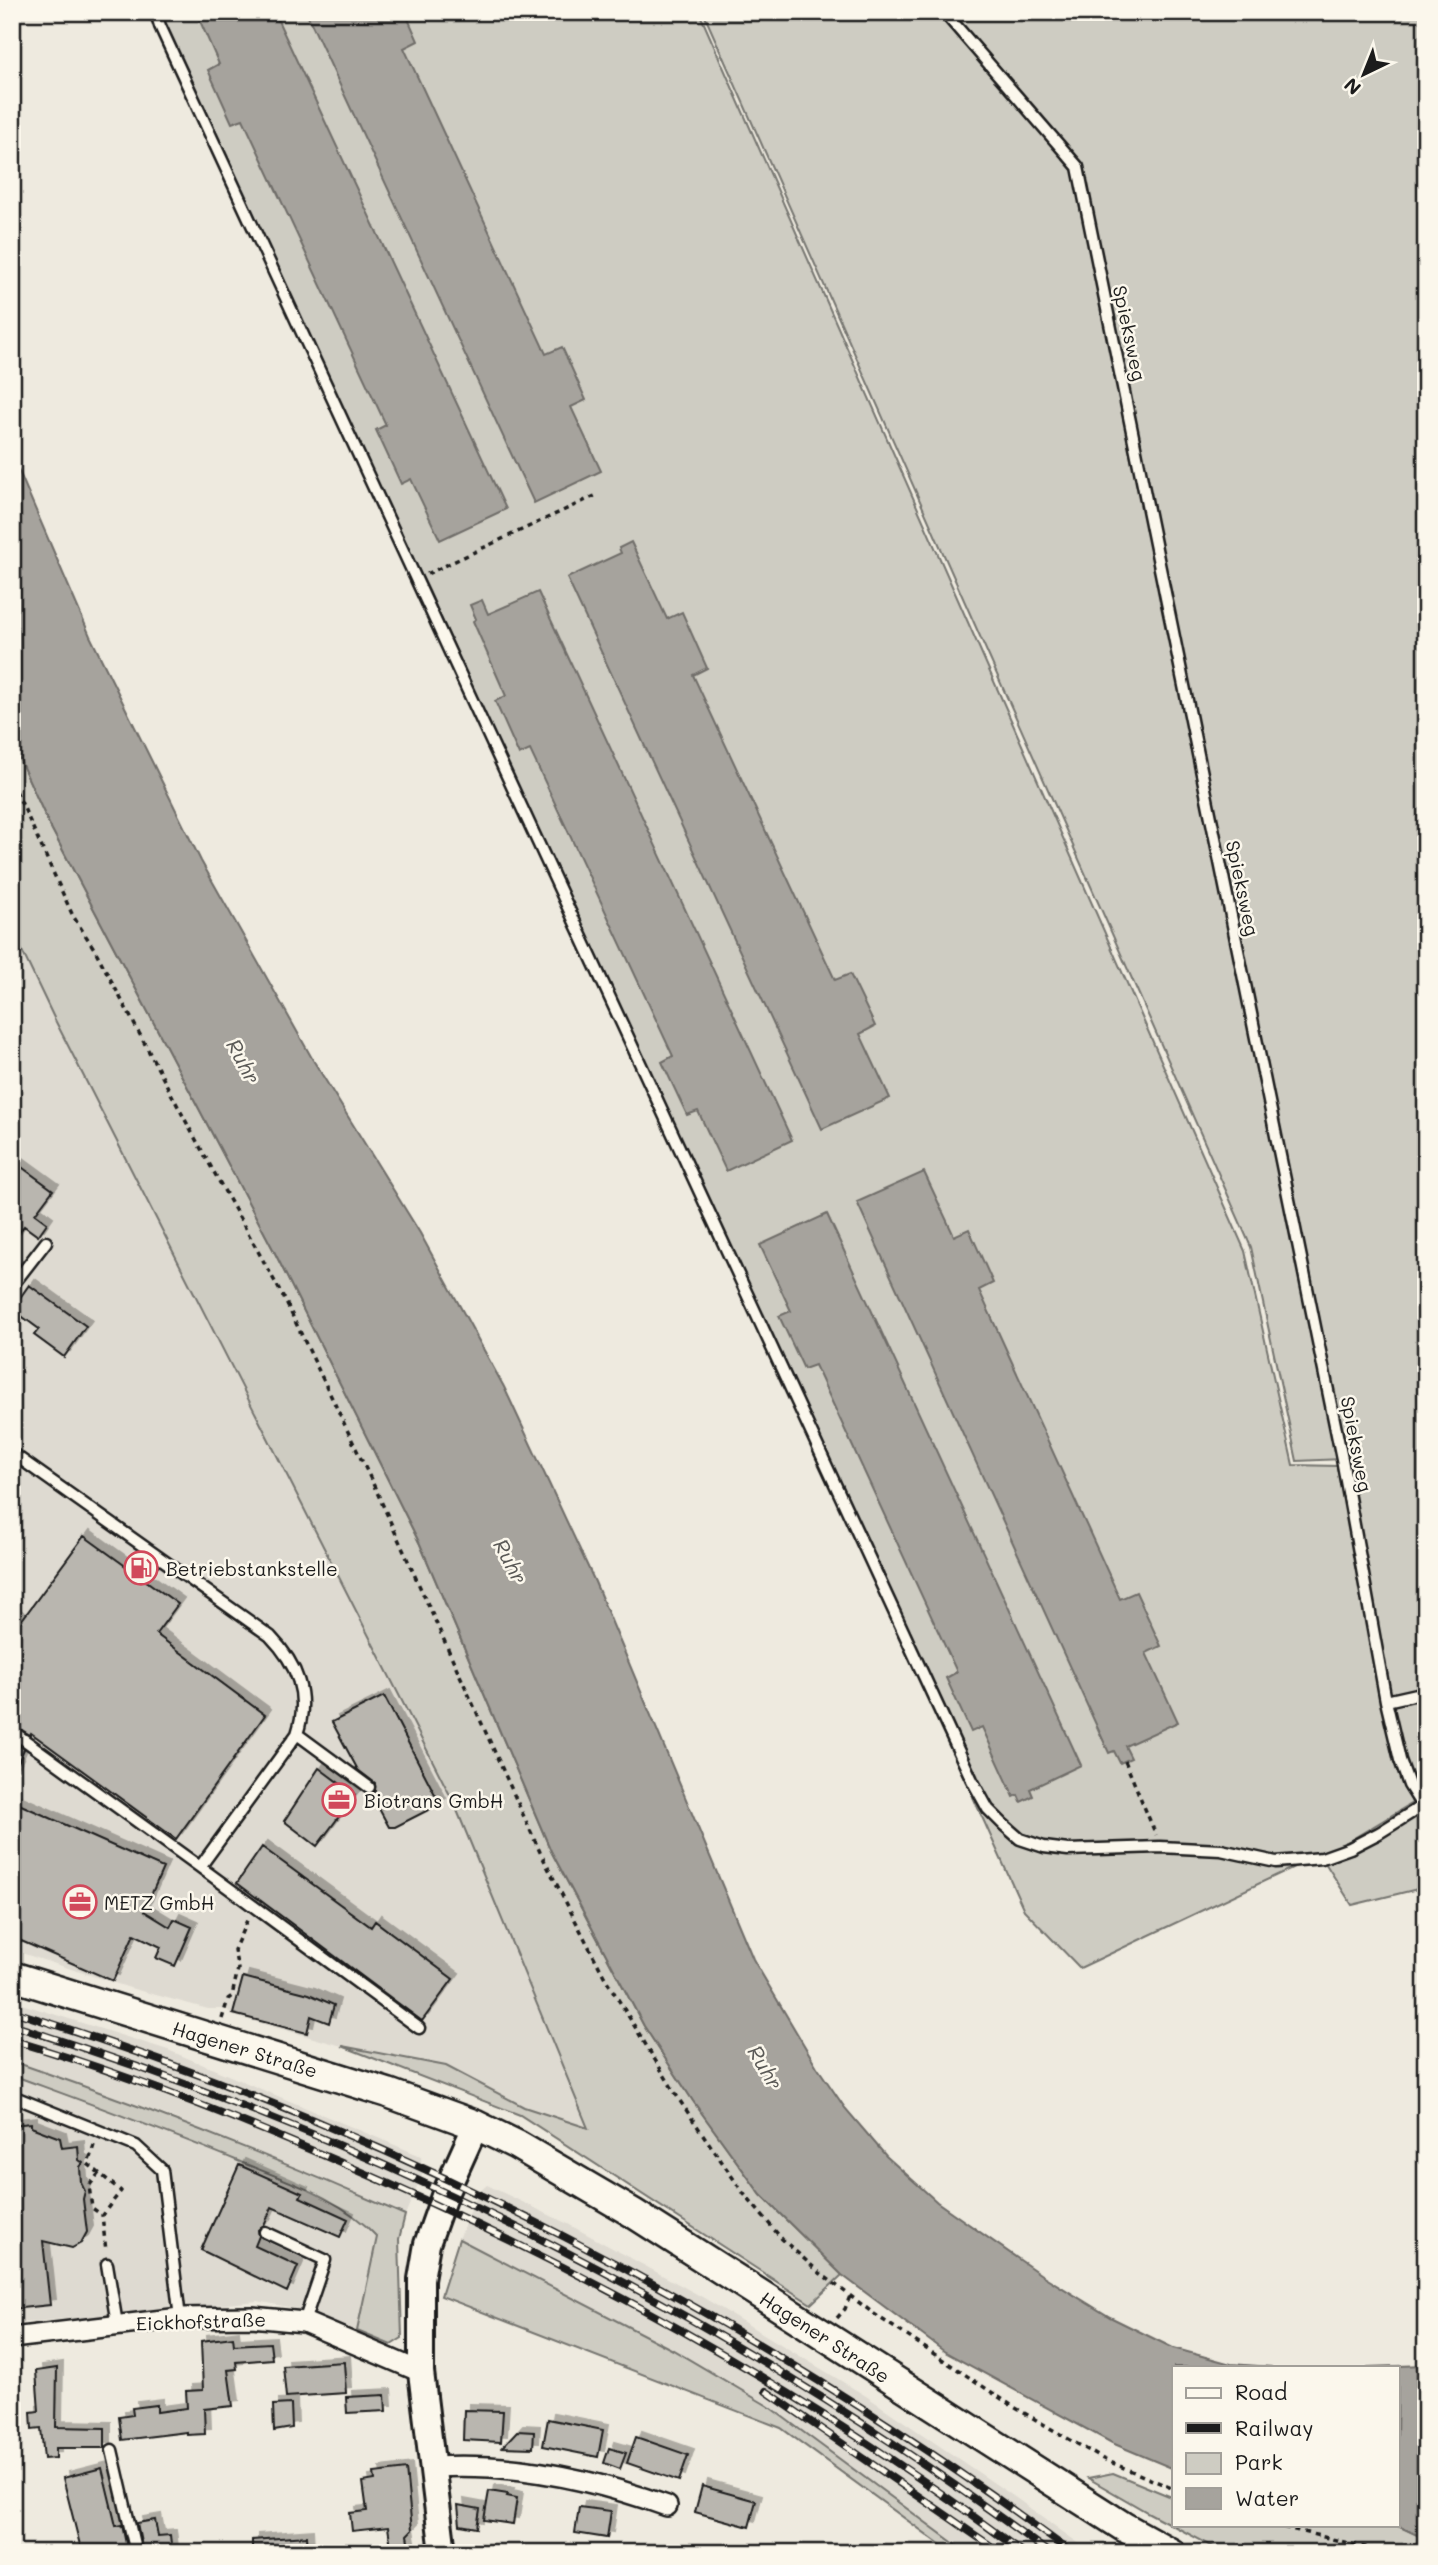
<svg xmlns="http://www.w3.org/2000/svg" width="1438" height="2565" font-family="Mali,sans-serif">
<defs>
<filter id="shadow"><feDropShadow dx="6" dy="-6" stdDeviation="0" flood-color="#0004"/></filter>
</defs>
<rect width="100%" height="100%" fill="#eeeadf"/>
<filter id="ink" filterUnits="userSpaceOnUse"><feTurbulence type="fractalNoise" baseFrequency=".0143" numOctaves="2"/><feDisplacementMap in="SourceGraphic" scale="14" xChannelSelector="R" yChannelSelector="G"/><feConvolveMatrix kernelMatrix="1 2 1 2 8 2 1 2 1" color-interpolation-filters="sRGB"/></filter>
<g filter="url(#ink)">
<path fill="#dedad1" d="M12 930 55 1020 454 1803 589 2129 524 2107 445 2066 342 2046 231 2015 227 2009H208L130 1988 12 1950Z
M12 2001 168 2050 421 2156 422 2175 405 2215 321 2178 166 2115 12 2061Z
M12 2075 163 2130 316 2193 358 2216 377 2237 357 2331 297 2309 258 2301 12 2324Z
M487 2185 568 2224 704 2298 866 2396 1016 2498 1092 2553H967L768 2406 673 2350 459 2239 478 2193Z"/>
<path fill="#ceccc2" stroke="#75746f" stroke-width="2" d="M147 12H699L1245 1251 1293 1465 1337 1466 1393 1751 1412 1803 1349 1841 1080 1968 1024 1910 429 591Z
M703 12H1426V1887L1352 1905 1322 1858 1422 1806 1400 1760 1342 1459 1297 1461 1251 1247Z
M12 743 49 824 274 1251 420 1544 551 1851 644 2026 693 2101 761 2195 842 2275 811 2304 520 2115 342 2046 446 2066 524 2107 588 2128 454 1803 55 1020 12 930Z
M12 2061C146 2107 276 2158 405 2215L399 2239 402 2338 391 2345 357 2331 377 2237C341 2197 286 2181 238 2161 163 2130 88 2103 12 2075Z
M459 2239 673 2350 768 2406 967 2553H952L781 2428 441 2296Z
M1113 2473 1174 2498V2525H1396L1426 2539V2553H1225L1147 2512 1088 2478Z"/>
<path fill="#a6a39d" stroke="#6f6d69" stroke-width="2" d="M196 12H274L506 509 440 540 411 479 401 484 376 430 386 425 243 119 232 123 208 70 219 64Z
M306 12H405L418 41 404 48 546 354 562 347 586 400 571 407 601 471 534 503Z
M12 455 90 636 201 861 313 1060 420 1233 504 1387 595 1582 753 1959 817 2067 845 2108 886 2156 937 2202 1040 2274 1110 2317 1173 2348 1231 2364 1272 2367H1174V2469L1112 2443 945 2352 842 2275 761 2195 693 2101 644 2026 551 1851 420 1544 274 1251 49 824 12 743Z
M631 542 667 619 682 612 707 668 693 675 835 980 850 974 875 1026 860 1034 890 1098 822 1129 567 578 621 553 619 548Z
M538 592 792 1140 726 1171 698 1111 687 1115 662 1062 673 1056 530 750 519 755 495 701 506 696 473 621 476 619 470 605 482 600 488 614Z
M924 1172 954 1236 969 1229 993 1283 979 1290 1120 1599 1136 1592 1161 1646 1146 1653 1178 1722 1125 1746 1131 1758 1120 1763 1114 1751 1109 1753 857 1202Z
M827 1214 1081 1765 1030 1789 1033 1796 1021 1802 1018 1795 1014 1797 982 1727 971 1732 946 1678 957 1672 815 1365 804 1369 779 1316 791 1311 760 1245Z
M1426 2365V2539L1396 2525 1398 2367H1367Z"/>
<path fill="#b9b6af" stroke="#1c1c1c" stroke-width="2" filter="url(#shadow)" d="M12 1160 53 1190 35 1214 47 1223 38 1236 24 1226 12 1242Z
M29 1285 86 1326 64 1357 34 1335 39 1329 12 1309Z
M84 1536 178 1604 156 1634 265 1715 176 1839 31 1733 30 1735 12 1724V1614L21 1621Z
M384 1696 440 1804 395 1827H389L371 1794 375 1791V1783L358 1770 332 1722Z
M12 1740 24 1749 12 1776Z
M319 1768 355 1795 317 1846 284 1821Z
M12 1801 163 1868 144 1911 170 1927 174 1919 192 1927 175 1966 156 1958 161 1947 134 1934 113 1981 12 1937Z
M262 1847 371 1927 375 1921 453 1979 422 2021 237 1883Z
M243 1977 309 1994 334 2005 329 2023 311 2016 307 2033 233 2014Z
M31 2123V2127L60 2138 62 2148 78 2146 79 2160 83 2163 80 2167 81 2183 85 2191 83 2199 87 2232 81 2243 72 2248 43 2241 50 2305 12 2309V2125Z
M239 2165 302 2193 300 2197 348 2219 340 2237 272 2207 264 2225 258 2230 259 2236 255 2246 298 2266 287 2292 201 2250Z
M233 2337 234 2345 270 2343 272 2359 236 2362 237 2369 228 2370 233 2406 204 2409 205 2434 187 2435V2432L122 2440 119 2417 133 2415 132 2408 157 2405V2412L187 2408 186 2391 203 2390 201 2341Z
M344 2362 346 2393 286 2397 283 2366Z
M57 2368 56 2427 105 2428V2448H56V2458L44 2459 41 2428 32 2429 31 2412 39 2411 36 2371Z
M385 2395 386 2411 347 2413 346 2397Z
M291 2404 292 2428 274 2431 273 2405Z
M464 2410 503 2411 501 2442 463 2440Z
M548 2419 603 2430 598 2457 543 2446Z
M517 2431 534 2432 533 2448 502 2447Z
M636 2437 688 2455 679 2481 627 2463Z
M609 2448 626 2453 620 2469 604 2463Z
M102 2468 116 2526 122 2525 128 2553H82L63 2478Z
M406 2469 412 2530 407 2535 410 2553H392L388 2527 352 2531 350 2513 367 2511 363 2482 375 2480 374 2473Z
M702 2486 756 2501 749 2527 695 2512Z
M489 2491 508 2494 507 2496 517 2498 513 2524 484 2520Z
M458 2505 480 2509 477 2528 460 2525Z
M579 2507 611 2511 607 2538 575 2533Z
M155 2520 158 2536 170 2535 172 2553H143L137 2523Z
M307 2536 308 2553H252V2540Z"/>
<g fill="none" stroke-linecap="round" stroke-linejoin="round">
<defs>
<path id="service" d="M156 12 160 26 972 1780 988 1809 1004 1825 1020 1839 1044 1847 1068 1850 1160 1847 1221 1850 1276 1862 1322 1858 1350 1848 1379 1833 1422 1806
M944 12 1078 167 1342 1459 1386 1701 1400 1760 1409 1785 1426 1812
M12 1286 46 1242
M12 1453 270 1636C297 1664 310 1695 297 1734L200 1867 12 1731
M1386 1701 1426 1692
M297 1734 369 1787
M200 1867 419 2028
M12 2096 136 2146 162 2170 180 2318
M265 2232 325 2260 304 2322
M107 2264 117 2324
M112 2450 136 2553"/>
<path id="minor" d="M12 2338 180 2318 252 2317 304 2322 421 2372
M434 2467C514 2462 592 2479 667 2506"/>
<path id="tertiary" d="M443 2553 421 2372V2279L427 2244 444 2196 476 2125"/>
<path id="secondary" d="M12 1976 388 2093 476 2125 517 2145 633 2213 1124 2527 1171 2553"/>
</defs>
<use href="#service" stroke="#1c1c1c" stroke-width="15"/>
<use href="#minor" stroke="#1c1c1c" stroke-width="24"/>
<use href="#tertiary" stroke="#1c1c1c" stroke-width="30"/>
<use href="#secondary" stroke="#1c1c1c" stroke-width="33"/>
<path stroke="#1c1c1c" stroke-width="3.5" stroke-dasharray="5 5" stroke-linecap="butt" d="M427 574 599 494
M12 782 73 916 95 950 190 1129 284 1298 376 1490 540 1852 604 1976 680 2101 744 2194 782 2239 820 2273 877 2316 1014 2407 1103 2459 1174 2489
M1125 1761 1156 1835
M222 2019 228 1999 232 1996 238 1969 234 1950 248 1918
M94 2145 88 2164 121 2191 102 2215 106 2251
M99 2173 89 2186 92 2208 102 2215
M837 2318 845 2309 850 2296
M1274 2525 1390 2553"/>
<use href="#service" stroke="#fbf7ec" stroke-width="10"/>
<use href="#minor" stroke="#fbf7ec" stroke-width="19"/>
<use href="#tertiary" stroke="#fbf7ec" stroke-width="24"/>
<use href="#secondary" stroke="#fbf7ec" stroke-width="28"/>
<defs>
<path id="rail" d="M12 2011C394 2129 751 2315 1072 2553
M12 2025C384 2141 736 2320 1049 2553
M12 2040C124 2073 233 2116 339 2162 581 2266 813 2394 1023 2553
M766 2391 1001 2553"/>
</defs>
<use href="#rail" stroke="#1c1c1c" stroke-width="8"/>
<use href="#rail" stroke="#fbf7ec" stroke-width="5" stroke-dasharray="16" stroke-linecap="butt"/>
</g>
</g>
<defs>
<symbol id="fuel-ring" viewBox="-11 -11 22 22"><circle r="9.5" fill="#fbf7ec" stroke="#d1495b" stroke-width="1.5"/><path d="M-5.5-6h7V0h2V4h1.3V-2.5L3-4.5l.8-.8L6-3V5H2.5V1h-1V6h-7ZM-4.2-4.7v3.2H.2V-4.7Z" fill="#d1495b"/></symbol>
<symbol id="office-ring" viewBox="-11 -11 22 22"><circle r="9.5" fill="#fbf7ec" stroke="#d1495b" stroke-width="1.5"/><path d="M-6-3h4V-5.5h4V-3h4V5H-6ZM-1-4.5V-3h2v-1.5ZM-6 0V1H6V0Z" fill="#d1495b"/></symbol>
</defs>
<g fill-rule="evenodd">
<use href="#fuel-ring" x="122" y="1549" width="38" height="38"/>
<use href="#office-ring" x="320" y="1781" width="38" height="38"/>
<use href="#office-ring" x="61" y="1883" width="38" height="38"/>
</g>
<g text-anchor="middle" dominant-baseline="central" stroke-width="5" stroke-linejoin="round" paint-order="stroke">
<g font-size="19" fill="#1c1c1c" stroke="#fbf7ec">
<text transform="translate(1130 333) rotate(78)">Spieksweg</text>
<text transform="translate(1243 888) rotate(78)">Spieksweg</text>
<text transform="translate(1357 1444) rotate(79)">Spieksweg</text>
<text transform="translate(245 2049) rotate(17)">Hagener Straße</text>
<text transform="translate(201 2321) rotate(-2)">Eickhofstraße</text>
<text transform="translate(825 2337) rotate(33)">Hagener Straße</text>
</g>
<g font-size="19" fill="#1c1c1c" stroke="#fbf7ec" text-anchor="start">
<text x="166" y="1568">Betriebstankstelle</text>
<text x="364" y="1800">Biotrans GmbH</text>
<text x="104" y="1902">METZ GmbH</text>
</g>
<g font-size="21" font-style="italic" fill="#5a5956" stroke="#fbf7ec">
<text transform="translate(244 1061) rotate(62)">Ruhr</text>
<text transform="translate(511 1561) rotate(62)">Ruhr</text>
<text transform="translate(766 2067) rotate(60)">Ruhr</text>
</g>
</g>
<rect width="1438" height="2565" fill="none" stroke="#fbf7ec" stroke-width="42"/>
<rect x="21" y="21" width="1396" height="2523" fill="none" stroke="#1c1c1c" stroke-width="2.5" filter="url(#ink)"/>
<rect x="1172" y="2366" width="228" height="161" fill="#fbf7ec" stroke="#a29f99" stroke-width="2"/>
<rect x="1186" y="2388" width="35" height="10" fill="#fbf7ec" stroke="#a29f99" stroke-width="2"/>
<text x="1235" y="2400" font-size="21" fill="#1c1c1c">Road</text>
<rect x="1186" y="2423" width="35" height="10" fill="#1c1c1c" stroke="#a29f99" stroke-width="2"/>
<text x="1235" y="2436" font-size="21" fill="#1c1c1c">Railway</text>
<rect x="1186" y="2453" width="35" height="21" fill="#ceccc2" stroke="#a29f99" stroke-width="2"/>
<text x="1235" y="2470" font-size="21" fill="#1c1c1c">Park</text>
<rect x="1186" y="2488" width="35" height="21" fill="#a6a39d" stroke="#a29f99" stroke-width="2"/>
<text x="1235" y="2506" font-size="21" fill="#1c1c1c">Water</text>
<g transform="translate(1364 74) rotate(223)" stroke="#fbf7ec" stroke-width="5" paint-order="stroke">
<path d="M0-5L12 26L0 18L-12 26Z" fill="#1c1c1c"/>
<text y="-10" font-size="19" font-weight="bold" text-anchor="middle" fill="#1c1c1c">N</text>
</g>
</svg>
